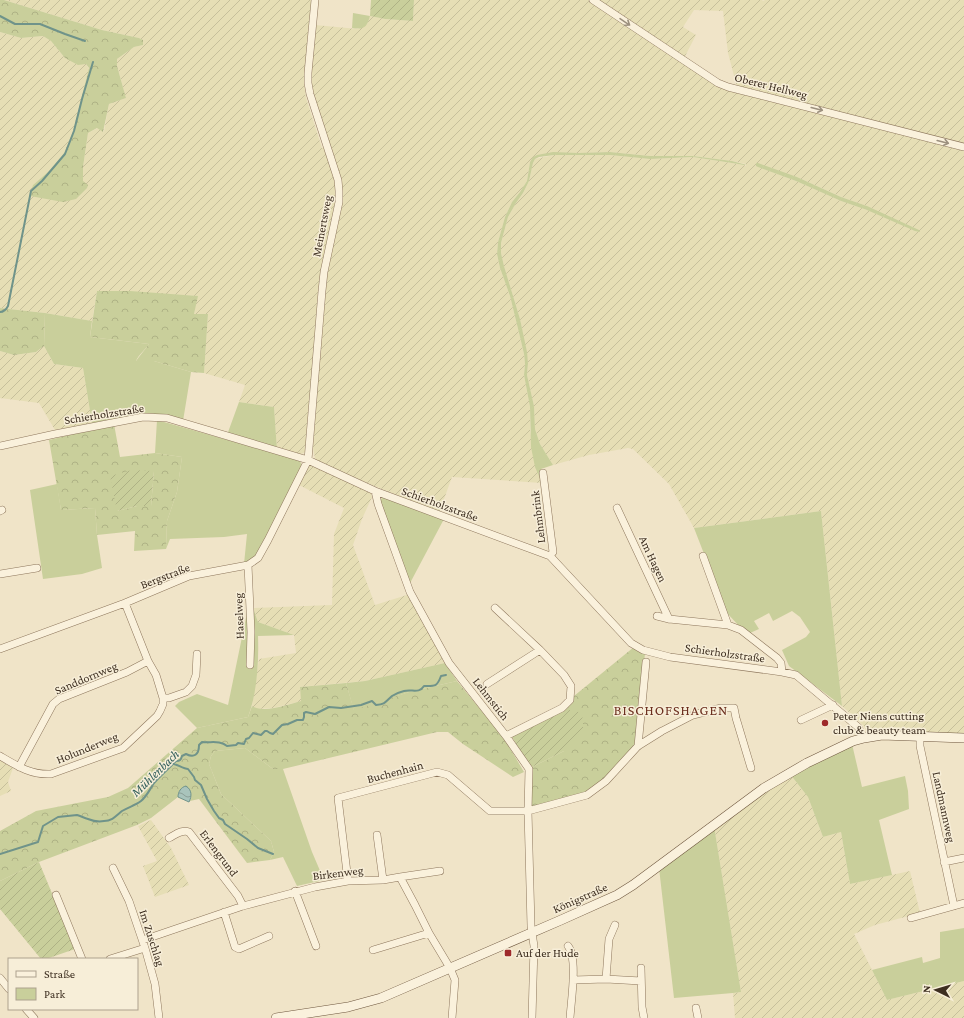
<svg xmlns="http://www.w3.org/2000/svg" width="964" height="1018" font-family="'Crimson Pro',serif">
<defs>
<pattern id="farmland-furrows" width="10" height="10" patternUnits="userSpaceOnUse"><rect width="10" height="10" fill="#e6deb5"/><path d="M-1 1l2-2M0 10L10 0M9 11l2-2" fill="none" stroke="#c6bf9b"/></pattern>
<pattern id="forest-crowns" width="20" height="18" patternUnits="userSpaceOnUse"><rect width="20" height="18" fill="#c9cf9b"/><path d="M2 6a3 3 0 1 1 6 0M12 15a3 3 0 1 1 6 0" fill="none" stroke="#aeb285"/></pattern>
<pattern id="garden-furrows" width="10" height="10" patternUnits="userSpaceOnUse"><rect width="10" height="10" fill="#c9cf9b"/><path d="M-1 1l2-2M0 10L10 0M9 11l2-2" fill="none" stroke="#aeb285"/></pattern>
<pattern id="water-waves" width="16" height="10" patternUnits="userSpaceOnUse"><rect width="16" height="10" fill="#a9c4bc"/><path d="M0 5q4-4 8 0t8 0" fill="none" stroke="#8ba098"/></pattern>
</defs>
<rect width="100%" height="100%" fill="#f0e4c8"/>
<path fill="url(#farmland-furrows)" fill-rule="evenodd" d="M4 0H312L304 84 306 98 322 148 328 147 310 81 315 25 358 29 367 24 370 16 385 19 413 21 414 0H762L763 1 765 0H964V734L866 730 863 725 842 706 821 511 694 528 669 484 633 449 628 448 589 455 553 465 540 444 535 429 534 406 527 375 528 363 520 319 504 266 501 253V243L508 217 516 203 523 193 529 181 533 163 535 159 554 155H610L650 159 693 157 732 163 744 165 746 166V164L732 161 693 156H650L610 152 537 155 530 162 527 181 520 192 512 202 505 217 498 242 497 254 500 268 510 296 520 337 524 354 525 364 524 375 530 407V431L542 483 452 477 439 513 318 462 315 458 313 448 326 248 318 291 313 380 307 449 305 452 299 455 277 450 274 407 239 402 245 385 204 373 208 314H194L197 296 97 291 92 321 45 313 0 308V32L21 38 43 36 51 41 65 58 86 64 89 69 73 131 64 153 49 171 33 185 83 181V167L88 133 98 128 103 132 104 131 109 104 126 98 117 66V59L134 47 143 45V40L139 38 102 30ZM694 10 723 11 728 53 738 91 682 62 696 35 683 27ZM756 166 797 177 841 197 867 206V210L841 201 796 181Z
M44 346 54 364 83 368 92 423 55 430 39 403 0 398V351L14 355 36 352Z
M309 466H314L367 490 371 493 372 497 362 519 353 545 375 605 410 594 445 663 365 681 300 687 302 701 273 708 256 709 252 706 259 659 296 653 294 635 258 622 253 608 332 605 334 534 344 508 299 485Z
M0 760 13 768 8 782 11 791 0 796Z
M790 774 808 797 823 837 841 832 850 884 910 871 920 913 875 925 854 934 887 1000 964 981V1018H735L733 993 741 992 714 826Z
M151 820 171 848 189 885 155 897 143 866 157 861 138 826Z"/>
<path fill="#c9cf9b" d="M353 13 370 16C367 27 364 30 352 28Z
M553 152 578 153 610 152 650 156H693L732 161 747 165H744L732 163 693 157 650 159 610 155H554L539 157 535 159 533 163 529 181 523 193 516 203 508 217 501 243V253L504 266 520 319 527 352 528 363 527 375 534 406 535 429 540 444 553 465 541 469 542 483 535 467 531 447 530 407 524 375 525 364 524 354 520 337 510 296 500 268 497 254 498 242 505 217 512 202 520 192 527 181 530 162 533 157 537 155Z
M756 163H758L797 177 841 197 867 206 919 230 920 232 915 231 867 210 841 201 796 181 758 167 756 166Z
M45 313 92 321 90 337 149 344C145 350 139 354 136 361H154L191 372 183 421C170 417 157 413 144 413L92 423 83 368 54 364 44 346Z
M239 402 274 407 277 450 227 435Z
M157 420 298 460C301 462 302 464 301 468L256 556 244 564 247 534 224 537 170 539 166 549 167 521 177 492 182 457 155 453Z
M57 484 61 510 95 508 97 535 102 568 82 574 43 579 30 490Z
M383 497 444 519 409 585 380 500Z
M821 511 842 706 789 666 782 650 806 637 810 632 800 617 792 611 773 621 769 613 754 621 759 629 750 633 740 627 727 613 694 528Z
M248 608H253L258 622 294 635 258 636C259 661 257 694 248 717L197 728 175 706 179 702 197 694 228 705Z
M445 663 457 681 409 692 354 711 346 683 365 681Z
M852 744 862 787 905 776 908 791 909 809 879 820 892 875 850 884 841 832 823 837 808 797 790 774Z
M245 748 273 769H283L312 852 324 880 297 886 283 857 270 860 274 852 271 841 221 794 209 764 211 756 215 751Z
M714 826 741 992 733 993 674 998 659 868Z
M964 928V981L887 1000 872 970 922 957 923 963 940 958V932Z"/>
<path fill="url(#forest-crowns)" fill-rule="evenodd" d="M0 0H4L102 30 139 38 143 40V45L134 47 117 59V66L126 98 109 104 103 132 97 128 88 133 83 167V181L88 185 87 188 76 199 63 202 30 196 33 185 49 171 64 153 73 131 89 68 86 64 78 65 65 58 51 41 43 36 21 38 0 32Z
M97 291H130L198 296 194 314H208L204 373 191 372 154 361H136C140 355 145 350 149 344L90 337Z
M0 308 45 313 44 346 36 352 14 355 0 351Z
M114 424 120 457 155 453 182 457 177 492 167 521 166 549 134 551 135 531 97 535 95 508 61 510 49 440ZM154 471 151 506H137L117 511Z
M634 647 645 653 636 746 605 781 590 792 532 808 530 768 564 751 563 710 574 696Z
M457 681 504 738 524 772 513 777 463 744 448 732H437L283 769H273L245 748 215 751 211 756 209 764 221 794 271 841 274 852 270 860 247 863 199 799 190 801 191 794 186 786 184 787 178 794V797L151 818 137 825 39 862 0 881V831L36 811 108 797 128 788 197 728 248 717 252 706C264 714 289 704 301 701L300 687 346 683 354 710 409 692Z"/>
<path fill="url(#garden-furrows)" d="M371 0H414L413 21 385 19 370 16Z
M132 470 154 471 151 506H137L117 511 110 476Z
M563 710H575L582 714 583 723V730L564 751 530 768 511 735Z
M39 862 75 949 46 959H41L0 909V881Z"/>
<path fill="url(#water-waves)" stroke="#6f938a" d="M186 786C192 790 192 796 189 802L178 797C178 792 181 787 186 786Z"/>
<g fill="none" stroke-linecap="round" stroke-linejoin="round">
<path stroke="#6f938a" stroke-width="2" d="M0 16 15 24H40L65 34 85 41
M0 312C4 312 6 310 8 306L31 191 42 181 65 154 74 131 82 99 93 62
M174 764C178 765 184 769 188 769L194 777 195 780 201 785 207 799 214 811 219 818 223 820 225 824 247 839 258 848 273 854
M0 854 38 842 43 826 58 817 77 815C81 816 84 818 88 819 93 821 99 822 104 821 112 821 116 816 122 811 129 807 136 805 141 801 147 796 150 789 154 783 161 775 169 768 176 761 180 761 181 760 182 756L186 754C194 758 199 755 199 745L202 742C211 743 220 740 227 746L236 745 238 743 244 744 246 739 249 738 253 733 261 735 265 731H267L270 733 273 734 282 725 288 724 297 720H303L304 717V713L306 712 315 714 329 707 341 708 361 705 372 701 376 705C386 704 385 702 392 696 395 694 400 692 404 691 412 689 419 694 424 686 435 686 437 687 441 676L446 675"/>
<defs>
<path id="minor" d="M593 0 706 75 718 83 728 87 964 147
M0 446 55 434 143 417 167 418 308 460 375 491 550 556 631 643 643 650 670 657 782 672 796 675 858 727 864 738
M543 473 553 552 550 556
M375 491 378 504 410 592 449 663 506 736 529 769 528 811 531 926 534 946 532 1018
M617 508 669 619
M0 511 2 510
M703 556 728 625
M248 565 251 632 250 665
M0 574 37 568
M495 608 540 650 564 675 571 686 570 700 562 708 506 736
M657 616 669 619 728 625 741 630 777 658 781 663 782 672
M0 649 125 603 189 576 248 565 258 558 268 540 308 460 322 291 324 272 339 202V191L338 180 310 94 308 83V73L315 0
M487 684 540 650
M163 698H169L186 692 192 686 196 675 197 654
M801 720 833 705
M920 736V746L954 906
M638 746 646 662
M0 756C17 766 31 775 51 774L123 748 157 716 160 711 163 704V698L156 675 148 661 125 603
M19 767 53 704 59 699 127 672 148 661
M377 835 383 880
M169 838C175 835 182 829 189 832L238 896 243 906
M944 862 964 858
M113 868 129 901 145 948 155 984 159 1018
M400 877 440 871
M348 881 338 798 437 772 448 775 490 811H528L587 795 606 781 638 746 662 731 693 715 721 708H734L736 718 751 768
M295 891 316 946
M56 895 82 959
M224 912 235 947 239 949 269 936
M911 918 964 903
M143 940 243 906 315 887 348 881 383 880 400 877 415 905 429 933 450 968 455 980 452 1018
M568 946C578 958 571 1001 570 1018
M373 950 429 933
M110 959 145 948
M641 968 642 1007 644 1018
M0 978 9 989
M606 979 609 939 615 925
M573 980 606 979 641 981
M696 1008 698 1018
M26 1009 34 1018"/>
<path id="secondary" d="M276 1018 348 1007 381 998 561 920 617 895 633 885 656 868 764 788 807 763 853 741 864 738 882 735 964 738"/>
</defs>
<use href="#minor" stroke="#8d765c" stroke-width="8"/>
<use href="#secondary" stroke="#6f573f" stroke-width="10"/>
<use href="#minor" stroke="#faf1dc" stroke-width="7"/>
<use href="#secondary" stroke="#faf1dc" stroke-width="9"/>
</g>
<defs><path id="oneway-shaft" d="M-6 0H5M1.5-3L5.5 0L1.5 3" fill="none" stroke-width="1.6" stroke-linecap="round" stroke-linejoin="round"/></defs>
<g stroke="#9c907e">
<use href="#oneway-shaft" transform="translate(625 22) rotate(34)"/>
<use href="#oneway-shaft" transform="translate(817 109) rotate(14)"/>
<use href="#oneway-shaft" transform="translate(943 142) rotate(14)"/>
</g>
<g fill="#9e2a2b" stroke="#f7eed8" stroke-width="1.5">
<circle cx="825" cy="723" r="4"/>
<rect x="504" y="949" width="8" height="8" rx="2"/>
</g>
<g text-anchor="middle" dominant-baseline="central" stroke-width="3" stroke-linejoin="round" paint-order="stroke">
<g font-size="12" fill="#3d2e20" stroke="#f7eed8">
<text transform="translate(771 86) rotate(14)">Oberer Hellweg</text>
<text transform="translate(322 226) rotate(-79)">Meinertsweg</text>
<text transform="translate(104 414) rotate(-9)">Schierholzstraße</text>
<text transform="translate(440 504) rotate(20)">Schierholzstraße</text>
<text transform="translate(538 517) rotate(-97)">Lehmbrink</text>
<text transform="translate(653 559) rotate(65)">Am Hagen</text>
<text transform="translate(165 576) rotate(-21)">Bergstraße</text>
<text transform="translate(239 616) rotate(-92)">Haselweg</text>
<text transform="translate(725 653) rotate(8)">Schierholzstraße</text>
<text transform="translate(86 678) rotate(-23)">Sanddornweg</text>
<text transform="translate(491 699) rotate(52)">Lehmstich</text>
<text transform="translate(87 748) rotate(-22)">Holunderweg</text>
<text transform="translate(395 772) rotate(-15)">Buchenhain</text>
<text transform="translate(944 807) rotate(78)">Landmannweg</text>
<text transform="translate(219 853) rotate(53)">Erlengrund</text>
<text transform="translate(338 873) rotate(-7)">Birkenweg</text>
<text transform="translate(580 898) rotate(-24)">Königstraße</text>
<text transform="translate(152 938) rotate(72)">Im Zuschlag</text>
</g>
<g font-size="12" fill="#3d2e20" stroke="#f7eed8" text-anchor="start">
<text x="833" y="716">Peter Niens cutting<tspan x="833" dy="14">club &amp; beauty team</tspan></text>
<text x="516" y="953">Auf der Hude</text>
</g>
<g font-size="13" font-style="italic" fill="#2f5d5a" stroke="#f7eed8">
<text transform="translate(155 773) rotate(-44)">Mühlenbach</text>
</g>
<g font-size="14" letter-spacing="1" fill="#6b2e1e" stroke="#f7eed8">
<text x="671" y="710">BISCHOFSHAGEN</text>
</g>
</g>
<rect x="8" y="958" width="130" height="52" fill="#f7eed8" stroke="#ada18e"/>
<rect x="16" y="971" width="20" height="6" fill="#faf1dc" stroke="#ada18e"/>
<text x="44" y="978" font-size="12" fill="#3d2e20">Straße</text>
<rect x="16" y="988" width="20" height="12" fill="#c9cf9b" stroke="#ada18e"/>
<text x="44" y="998" font-size="12" fill="#3d2e20">Park</text>
<g transform="translate(936 990) rotate(275)" stroke="#f7eed8" stroke-width="3" paint-order="stroke">
<path d="M0-3L7 15L0 10L-7 15Z" fill="#3d2e20"/>
<text y="-6" font-size="11" font-weight="bold" text-anchor="middle" fill="#3d2e20">N</text>
</g>
</svg>
